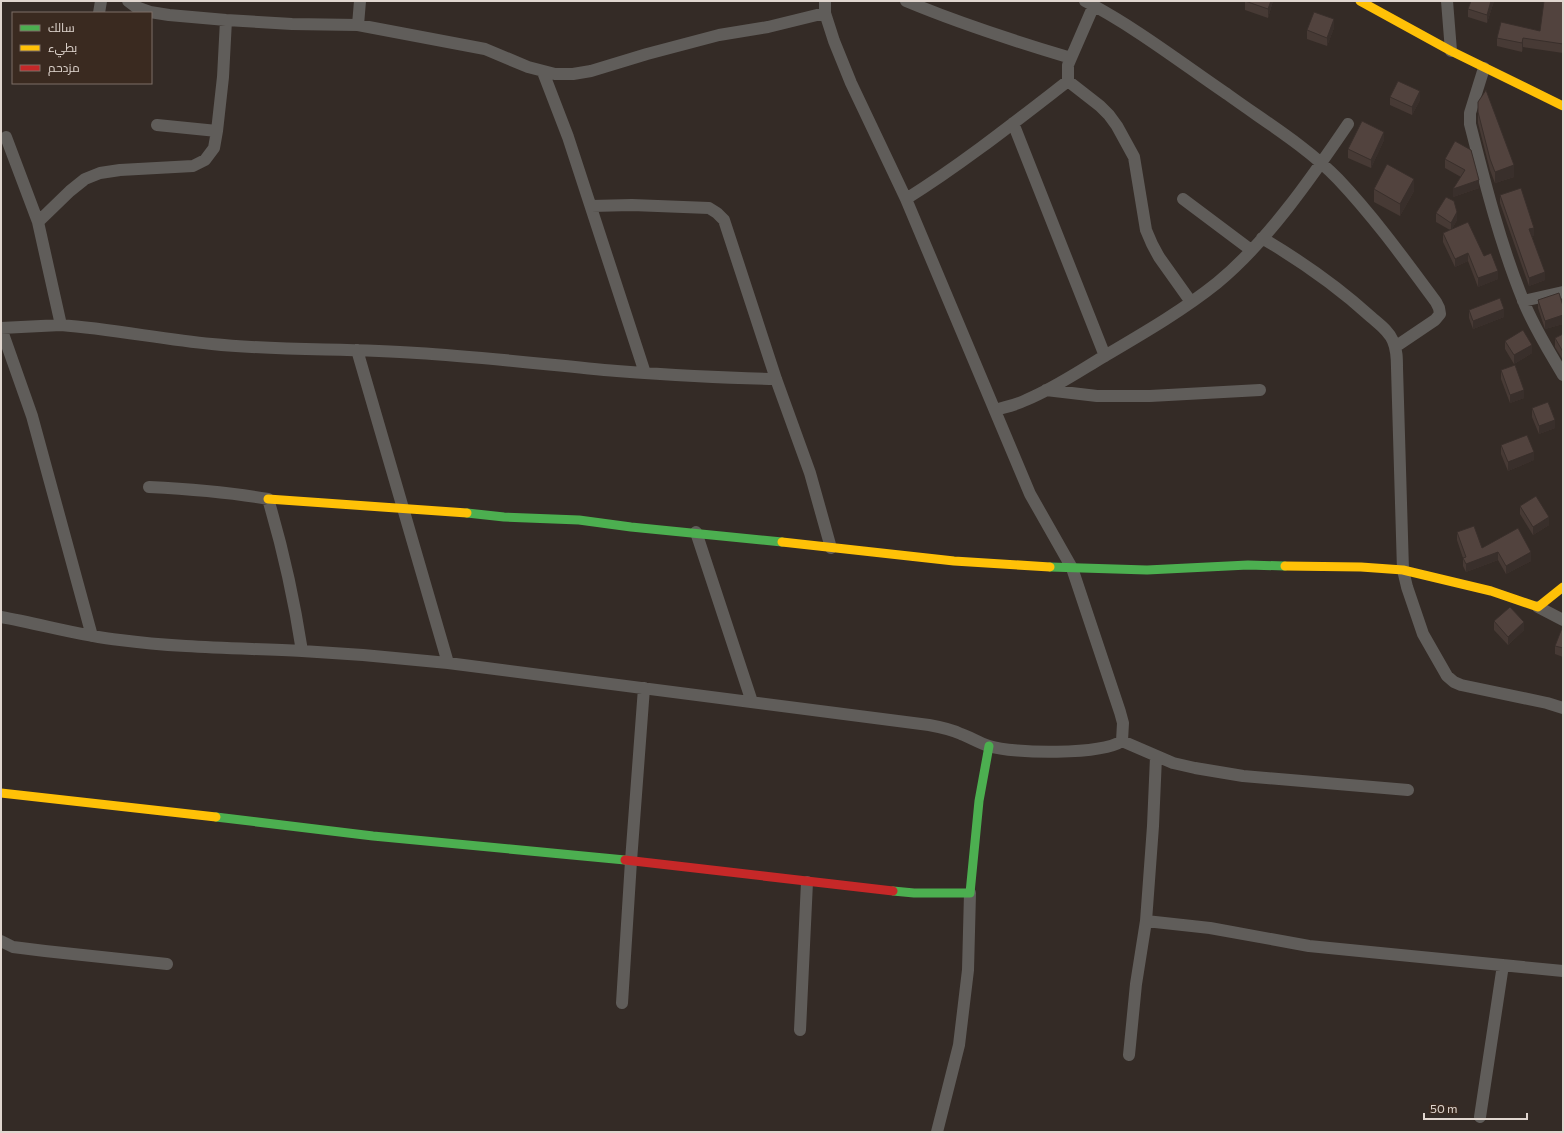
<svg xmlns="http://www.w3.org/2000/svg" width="1564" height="1133" font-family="Commissioner,Cairo,sans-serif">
<rect width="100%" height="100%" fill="#342b26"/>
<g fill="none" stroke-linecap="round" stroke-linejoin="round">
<path stroke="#605d5a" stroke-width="12" d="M128 1 136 7 150 12 169 15 226 20 292 24 358 25 485 49 528 67 555 74H573L591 71 647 54 719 35 768 27 825 13
M825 1V13L834 41 851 83 906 199 1030 494 1072 568 1120 712 1123 723 1122 741
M906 1C961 24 1014 41 1071 58
M1085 1C1135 27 1180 62 1227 94 1264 121 1306 146 1338 179 1374 217 1405 260 1436 302L1439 308 1440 314 1435 320 1395 347
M1447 1 1451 51
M99 13 101 1
M358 25 360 1
M1484 68 1470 113V124C1485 183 1500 243 1523 300 1533 326 1549 351 1563 375
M543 72 568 137 645 373
M1068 81V65L1071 58 1094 5
M1013 123 1105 356
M157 125 217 131
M906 199C962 164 1015 122 1068 81L1100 106 1109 115 1117 126 1134 157 1146 230 1152 244 1159 257 1191 302
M1183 199 1251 250
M591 206 632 205 709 208 717 213 724 220 776 379 810 473 831 548
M38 222 70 191 85 179 100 173 120 170 193 166 205 160 214 148 217 131 223 77 226 20
M1262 238C1301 261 1337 286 1371 317 1379 324 1389 331 1393 341 1397 350 1397 359 1397 368L1403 570 1407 587 1423 634 1447 676 1454 682 1461 685 1547 703 1563 708
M1523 301 1563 292
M61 325C112 329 161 339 212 344 280 351 348 348 417 353 484 357 550 365 617 371 670 375 723 378 776 379
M1 328 32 416 92 636
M1 328 61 325 38 222 6 137
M357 350 448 663
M1046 390 1097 396H1150L1260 390
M995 410C1005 407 1016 405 1026 400 1053 389 1078 372 1103 357 1142 334 1182 311 1217 283 1267 242 1312 177 1348 124
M696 532 752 702
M1538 607 1563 620
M1 617C41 624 80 636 120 640 180 648 241 648 302 651 294 599 283 549 268 499 228 492 189 489 149 487
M302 651 363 655 448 663 929 725C940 727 951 729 961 734 970 737 979 743 989 746 1014 754 1101 755 1122 741L1173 763 1195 768 1243 776 1408 790
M1156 757 1153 826 1146 921 1210 928 1309 946 1563 971
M1 941 13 947 45 951 167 964
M622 1003 631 861 644 688
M800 1030 807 882
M1129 1055 1136 984 1146 921
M1480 1117 1503 965
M937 1132 959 1045 968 970 970 893"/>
<path stroke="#4caf50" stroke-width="9" d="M467 513 504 517 579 520 631 527 782 542
M1050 567 1147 570 1248 565 1285 566
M216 817 373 836 625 860
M893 891 914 893H970L979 801 989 746"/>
<path stroke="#ffc107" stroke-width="9" d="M1360 1 1451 51 1563 106
M268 499 467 513
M782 542 954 561 1050 567
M1285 566 1361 567 1403 570 1491 591 1538 607 1563 587
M1 793 216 817"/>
<path stroke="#c62828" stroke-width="9" d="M625 860 893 891"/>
</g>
<path fill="#473a35" d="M1245 1H1273L1268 18 1245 10Z
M1471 1H1494L1487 23 1468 17V9Z
M1563 1V53L1523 47 1522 52 1497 46V38L1540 31Z
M1334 28 1327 46 1307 39V30Z
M1390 97 1420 100 1412 115 1390 105Z
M1478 102 1514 177 1495 183 1490 170 1478 123Z
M1384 140 1371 168 1348 158V149Z
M1471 150 1479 188 1453 197 1461 177 1445 168V159Z
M1374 189 1414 191 1400 216 1374 202Z
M1500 195 1534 236H1532L1545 280 1529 286 1500 203Z
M1436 213 1457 220 1452 229 1484 256 1498 279 1478 287 1468 261 1455 267 1443 242V233L1450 230 1436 222Z
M1538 300 1563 306V324L1545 329 1538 308Z
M1469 310 1504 317 1473 329 1469 318Z
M1563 334V360L1555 347V338Z
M1505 341 1532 353 1514 364 1505 349Z
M1501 370 1524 398 1510 403 1501 379Z
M1532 408 1555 428 1539 434 1532 417Z
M1501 445 1534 460 1508 471 1501 454Z
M1520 506 1549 525 1533 535 1520 514Z
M1457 532 1482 548 1531 561 1506 574 1498 560 1466 572 1463 566V558L1457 540Z
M1494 621 1524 630 1508 645 1494 630Z
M1563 629V657L1555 654V646Z"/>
<path fill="#392f2b" d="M1271 1H1273L1268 18V9Z
M1491 1H1494L1487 23V15Z
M1334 19V28L1327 46V38Z
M1523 38V47L1522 52V43Z
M1420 91V100L1412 115V107Z
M1384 132V140L1371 168V160Z
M1514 165V177L1495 183V172Z
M1414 179V191L1400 216V204Z
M1479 180V188L1453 197V189Z
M1457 212V220L1451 231V223Z
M1534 228V236L1529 237V229Z
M1468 253V261L1455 267V259Z
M1498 271V279L1478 287V278Z
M1545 272V280L1529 286V278Z
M1504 309V317L1473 329V321Z
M1563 315V324L1545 329V321Z
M1532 345V353L1514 364V355Z
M1524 390V398L1510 403V395Z
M1555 420V428L1539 434V426Z
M1534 452V460L1508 471V462Z
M1549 517V525L1533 535V527Z
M1498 552V560L1466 572V564Z
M1531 552V561L1506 574V566Z
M1524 622V630L1508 645V637Z"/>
<path fill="#52433e" stroke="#392f2b" d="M1245 1H1271L1268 9Z
M1471 1H1491L1487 15 1468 9Z
M1544 1H1563V44L1523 38 1522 43 1497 38 1501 22 1540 31Z
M1314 12 1334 19 1327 38 1307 30Z
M1398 81 1420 91 1412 107 1390 97Z
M1486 90 1514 165 1495 172 1490 159 1478 112V102Z
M1362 121 1384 132 1371 160 1348 149Z
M1455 141 1471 150 1479 180 1453 189 1465 170 1445 159Z
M1387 164 1414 179 1400 204 1374 189Z
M1521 188 1534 228 1529 229 1545 272 1529 278 1500 195Z
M1446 197 1454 201 1457 212 1451 223 1436 213Z
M1468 222 1484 256 1491 253 1498 271 1478 278 1468 253 1455 259 1443 233Z
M1559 293 1563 306V315L1545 321 1538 300Z
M1500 298 1504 309 1473 321 1469 310Z
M1523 330 1532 345 1514 355 1505 341Z
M1563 334V352L1555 338Z
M1515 365 1524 390 1510 395 1501 370Z
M1548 402 1555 420 1539 426 1532 408Z
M1527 435 1534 452 1508 462 1501 445Z
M1536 496 1549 517 1533 527 1520 506Z
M1474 526 1482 548 1518 528 1531 552 1506 566 1498 552 1466 564 1463 558 1466 557 1457 532Z
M1510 607 1524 622 1508 637 1494 621Z
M1562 628 1563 629V648L1555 646Z"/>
<rect width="1564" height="1133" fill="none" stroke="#e0d6cf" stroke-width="4"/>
<rect x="12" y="12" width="140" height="72" fill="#3a2a20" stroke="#7c6f66"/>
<rect x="20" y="25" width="20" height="6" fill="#4caf50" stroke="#7c6f66"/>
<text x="48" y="32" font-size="12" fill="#e0d6cf">سالك</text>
<rect x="20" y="45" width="20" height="6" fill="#ffc107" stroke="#7c6f66"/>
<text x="48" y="52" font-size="12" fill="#e0d6cf">بطيء</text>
<rect x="20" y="65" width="20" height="6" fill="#c62828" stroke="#7c6f66"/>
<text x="48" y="72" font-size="12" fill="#e0d6cf">مزدحم</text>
<path d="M1424 1113v6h103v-6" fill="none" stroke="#e0d6cf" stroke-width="2"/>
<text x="1430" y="1113" font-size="12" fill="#e0d6cf" stroke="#3a2a20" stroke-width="3" paint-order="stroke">50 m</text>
</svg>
